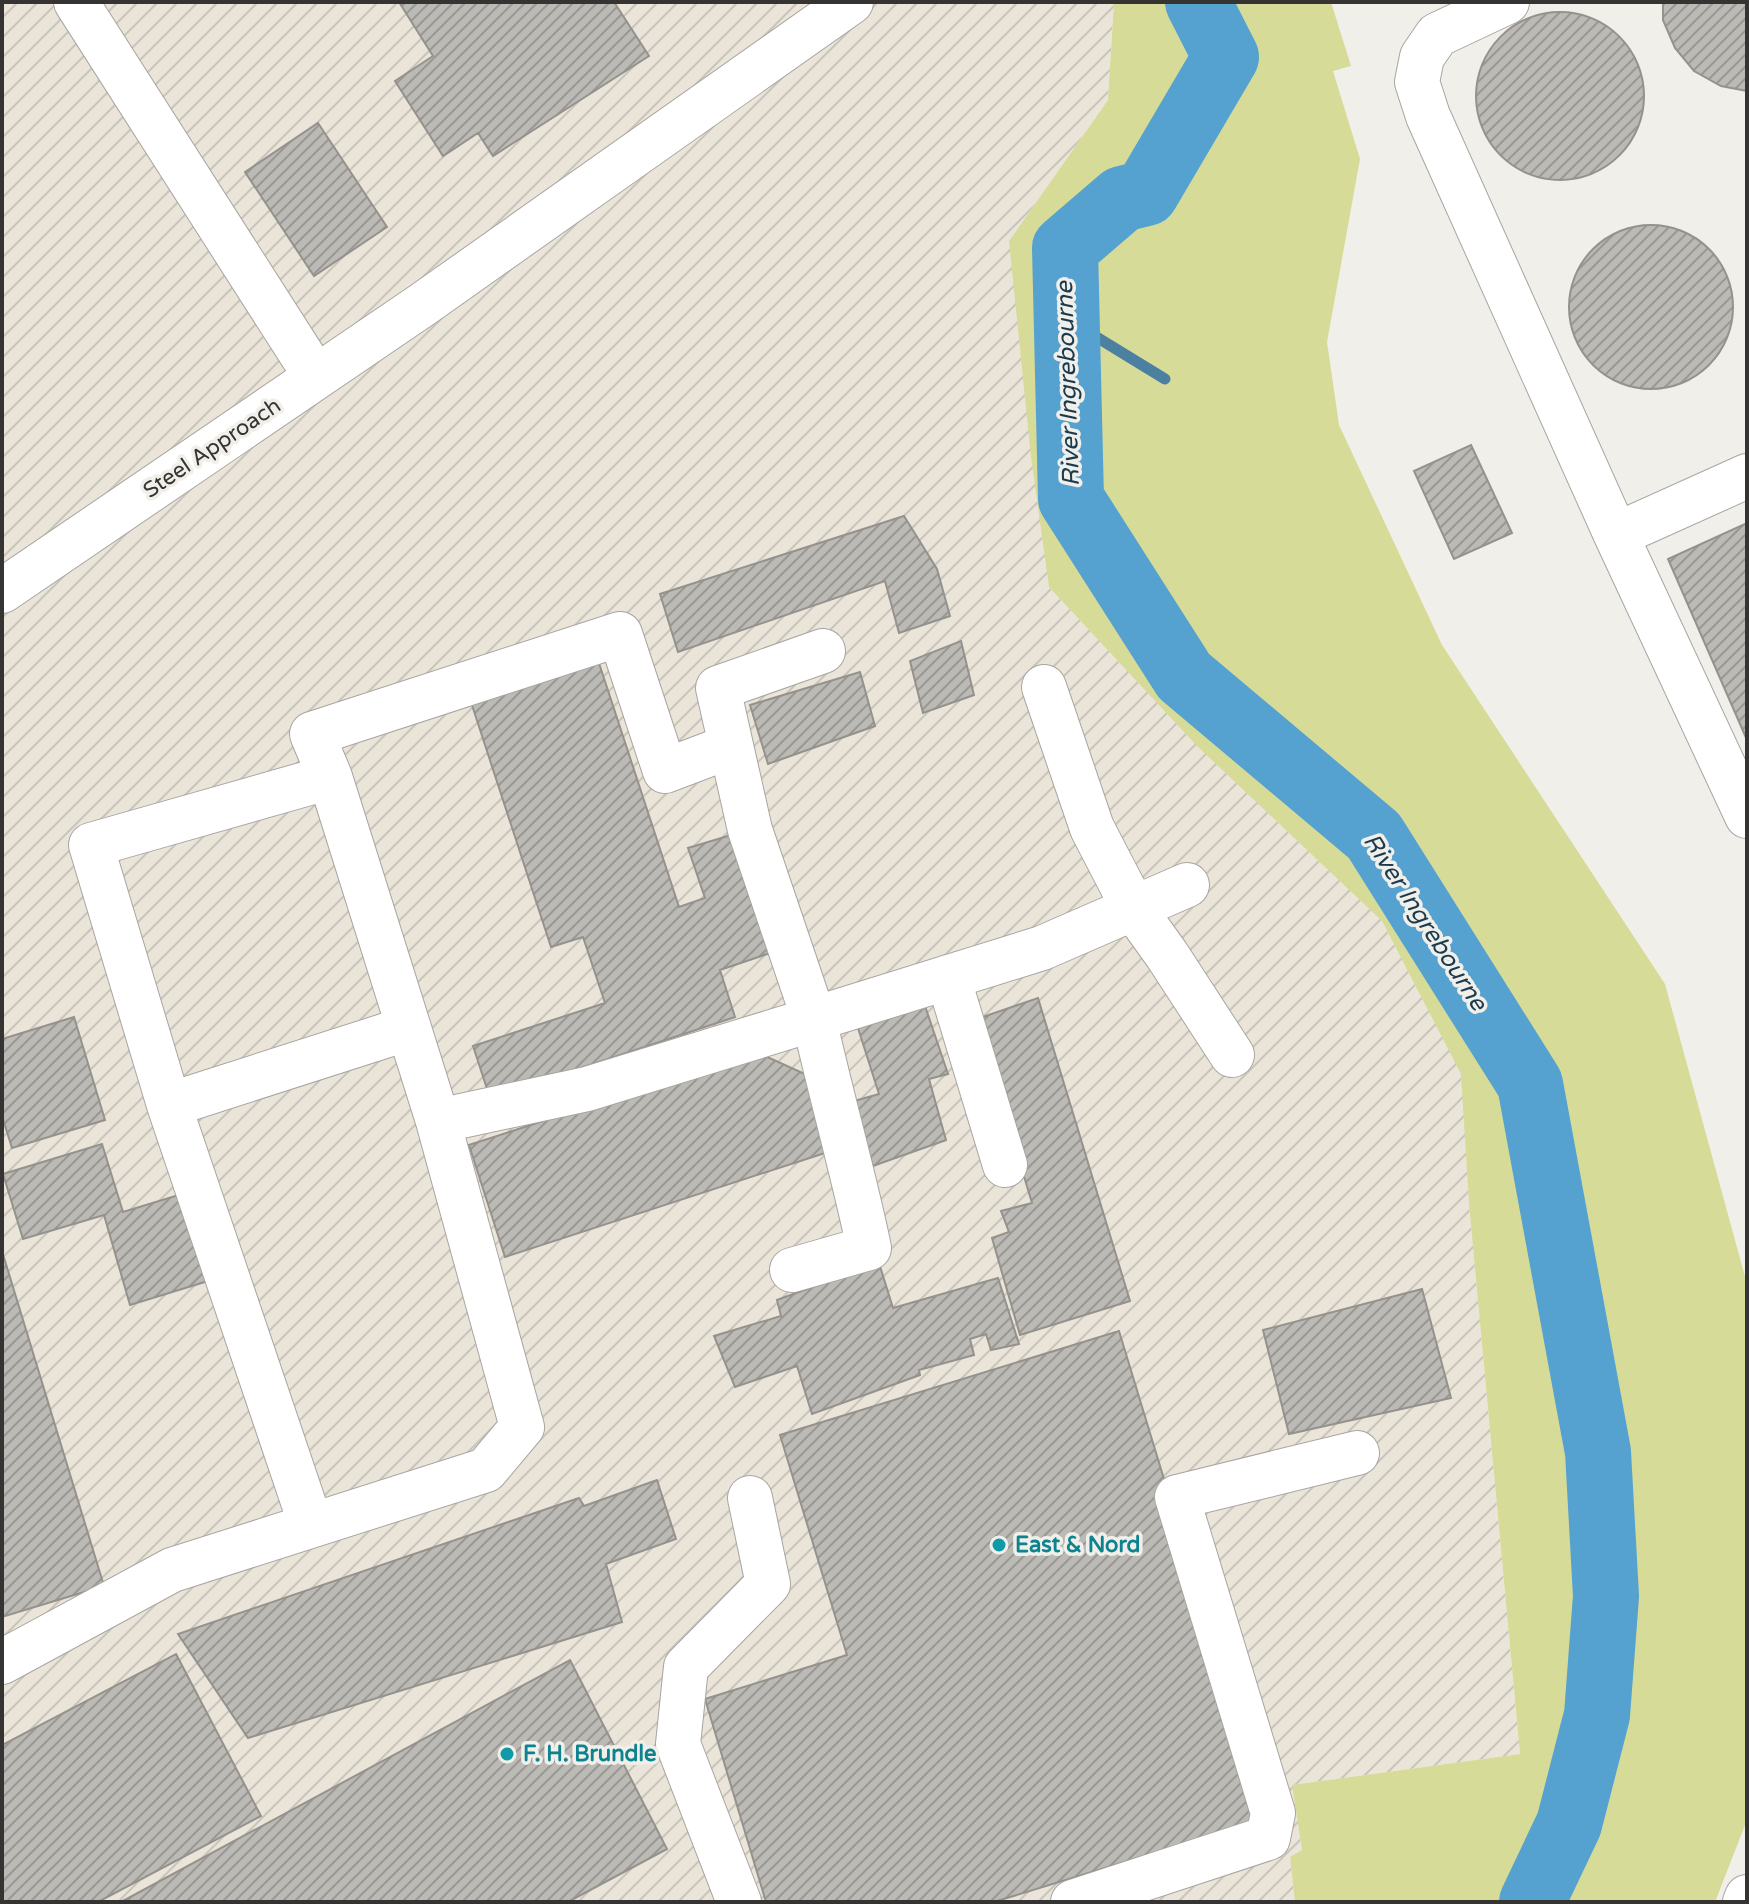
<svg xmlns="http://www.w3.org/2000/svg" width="1749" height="1904" font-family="'Varela Round',sans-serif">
<defs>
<pattern id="industrial-furrows" width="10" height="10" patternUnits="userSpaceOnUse" patternTransform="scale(2)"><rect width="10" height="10" fill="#ebe5d9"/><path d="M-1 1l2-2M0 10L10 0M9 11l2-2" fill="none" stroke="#cac5bb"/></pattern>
<pattern id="building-hatch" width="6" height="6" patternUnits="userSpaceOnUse" patternTransform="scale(2)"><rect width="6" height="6" fill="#bcbab5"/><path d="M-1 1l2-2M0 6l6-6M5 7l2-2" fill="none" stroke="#9a9894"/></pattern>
</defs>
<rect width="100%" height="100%" fill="#f1efea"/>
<path fill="url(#industrial-furrows)" d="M2 2H1114L1108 100 1009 241 1049 587 1198 746 1382 921 1462 1074 1469 1204 1520 1754 1293 1785 1302 1851 1290 1857 1295 1902H2Z"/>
<path fill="#d7db98" d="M1114 2H1331L1351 66 1333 71 1360 159 1327 342 1339 425 1442 645 1665 984 1747 1284V1820L1715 1902H1295L1290 1857 1302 1850 1292 1785 1520 1754 1469 1204 1461 1074 1382 921 1197 746 1049 587 1031 457 1009 241 1108 100Z"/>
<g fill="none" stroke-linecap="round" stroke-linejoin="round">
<path stroke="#4b80a1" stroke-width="11" d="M1067 319 1165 379"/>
<path stroke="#55a1d0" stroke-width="66" d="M1198 2 1226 57 1146 193 1122 199 1065 248 1071 499 1184 676 1374 836 1530 1084 1598 1452 1606 1596 1597 1715 1569 1824 1532 1902"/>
</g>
<path fill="url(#building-hatch)" stroke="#95928e" stroke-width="2" d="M399 2H614L649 56 493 156 478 133 443 156 395 81 433 56Z
M1663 2H1747V91L1721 86 1694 71 1675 48 1663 20Z
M1476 96a84 84 0 1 1 168 0a84 84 0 1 1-168 0Z
M318 123 387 227 314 276 245 172Z
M1569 307a82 82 0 1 1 164 0a82 82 0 1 1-164 0Z
M1471 445 1512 533 1454 559 1414 471Z
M904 516 937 569 950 616 899 633 885 581 678 652 660 594Z
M1747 523V740L1668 559Z
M961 641 974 695 923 713 910 661Z
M596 654 679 907 705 898 688 848 738 833 776 951 720 970 735 1017 490 1098 473 1046 605 1003 583 937 551 947 469 696Z
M860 672 875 726 768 764 750 705Z
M1038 998 1130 1301 1020 1335 992 1238 1009 1232 1001 1211 1032 1203 977 1019Z
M924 1003 948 1074 929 1079 946 1140 873 1166 851 1102 879 1094 857 1025Z
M74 1017 105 1120 12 1148 2 1116V1039Z
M756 1052 807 1075 831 1151 505 1257 469 1145Z
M102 1144 123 1212 182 1194 208 1281 130 1305 104 1215 23 1239 3 1174Z
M2 1251 104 1586 2 1617Z
M879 1263 893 1308 998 1278 1019 1344 991 1350 986 1334 970 1339 974 1355 919 1370 920 1375 812 1414 797 1366 735 1387 714 1336 781 1316 777 1300Z
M1422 1289 1451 1398 1289 1434 1263 1330Z
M1119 1331 1267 1818 994 1902H766L705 1699 847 1655 780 1435Z
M657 1480 676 1539 606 1564 622 1622 248 1738 178 1634 579 1498 584 1506Z
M176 1654 261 1816 98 1902H2V1745Z
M570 1660 667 1849 568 1902H121Z"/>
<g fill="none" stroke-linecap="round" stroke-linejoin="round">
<defs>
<path id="minor" d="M76 2 316 377
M1507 2 1437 35 1422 57 1417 82 1428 116 1616 535
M1747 476 1616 535 1747 816
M2 591 422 305 851 2
M1044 687 1092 828 1134 909 1167 955 1232 1055
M330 777 312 734 620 634 665 771 731 746
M948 977 1005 1165
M169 1105 409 1028
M438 1121 587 1089 814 1019 750 830 718 688 823 651
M792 1270 869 1248C853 1171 831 1096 814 1019L1042 948 1187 885
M2 1662 172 1570 486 1470 522 1427 438 1121 330 777 91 845 169 1105 311 1525
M739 1902 678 1744 686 1667 768 1584 750 1498
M1073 1902 1268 1838 1273 1813 1177 1497 1357 1453
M1745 1902 1747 1897"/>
</defs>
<use href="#minor" stroke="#a8a5a1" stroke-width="46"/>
<use href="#minor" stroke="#fff" stroke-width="44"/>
</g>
<g fill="#0f9aa8" stroke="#f1efea" stroke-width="3">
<circle cx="999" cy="1545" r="8"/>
<circle cx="507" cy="1754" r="8"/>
</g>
<g text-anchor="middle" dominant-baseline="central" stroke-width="7" stroke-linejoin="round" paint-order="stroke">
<g font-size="22" fill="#353433" stroke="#f1efea">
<text transform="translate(212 448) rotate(-34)">Steel Approach</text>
</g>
<g font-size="22" font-weight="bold" fill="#0d838f" stroke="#f1efea" text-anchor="start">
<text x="1015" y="1545">East &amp; Nord</text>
<text x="523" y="1754">F. H. Brundle</text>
</g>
<g font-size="24" font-style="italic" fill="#1a3b4f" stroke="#f1efea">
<text transform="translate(1068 384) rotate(-92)">River Ingrebourne</text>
<text transform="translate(1425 922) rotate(57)">River Ingrebourne</text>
</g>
</g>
<rect width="1749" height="1904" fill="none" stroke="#353433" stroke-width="8"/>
</svg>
